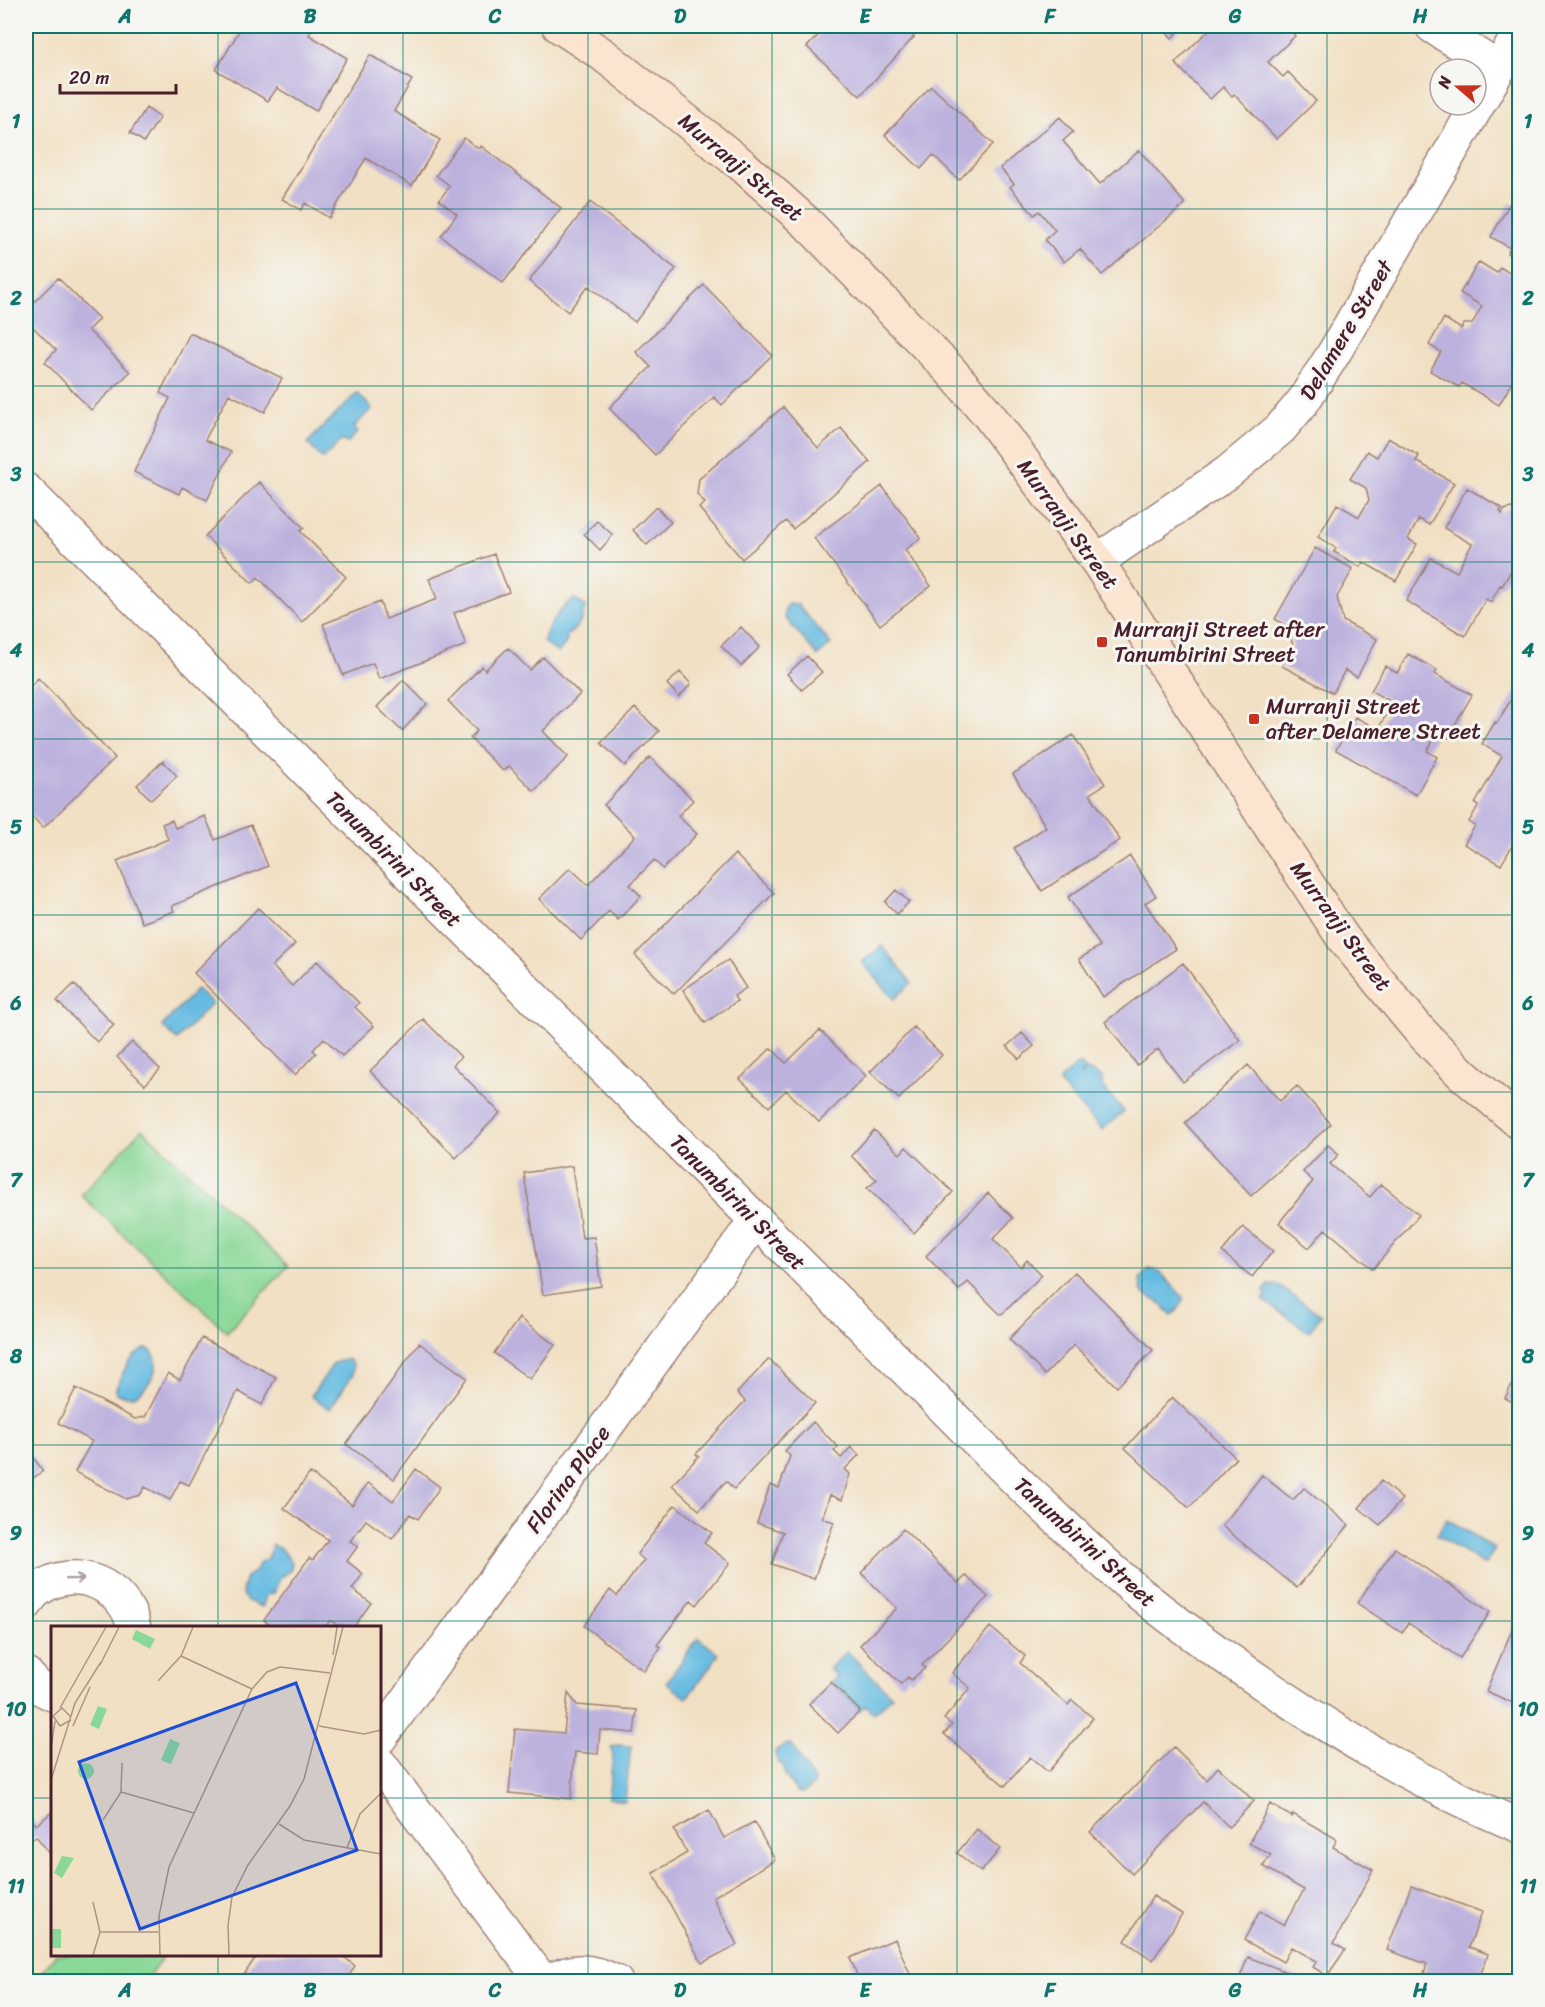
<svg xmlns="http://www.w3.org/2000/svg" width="1545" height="2007" font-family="Sriracha,sans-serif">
<rect width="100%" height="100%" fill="#f6f6f2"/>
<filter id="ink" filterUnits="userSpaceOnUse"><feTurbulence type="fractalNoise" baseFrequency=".0167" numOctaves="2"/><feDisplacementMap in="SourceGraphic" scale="12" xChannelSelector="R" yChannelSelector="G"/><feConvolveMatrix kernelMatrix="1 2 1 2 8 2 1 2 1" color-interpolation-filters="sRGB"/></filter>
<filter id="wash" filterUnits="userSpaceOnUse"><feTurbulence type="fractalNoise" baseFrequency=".008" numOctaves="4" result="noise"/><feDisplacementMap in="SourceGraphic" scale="24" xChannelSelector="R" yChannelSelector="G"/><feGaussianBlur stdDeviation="1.35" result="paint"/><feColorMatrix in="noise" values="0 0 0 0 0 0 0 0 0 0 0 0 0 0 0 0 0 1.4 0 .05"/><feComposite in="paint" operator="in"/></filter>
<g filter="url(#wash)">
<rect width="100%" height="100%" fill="#f1e0c3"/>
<path fill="#8ad897" stroke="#6a7c61" stroke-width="1.5" d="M142 1129 288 1266 227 1332 81 1195Z
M55 1955V1954L164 1955 146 1981H36Z"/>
<path fill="#65bbe1" stroke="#586d86" stroke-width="1.5" d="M357 393 372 408 354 427 358 432 347 443 342 440 323 459 307 443Z
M574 599 585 606C583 621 579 627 566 636L567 641 558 653 543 642C548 626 559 608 574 599Z
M789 604 798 605 831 644 818 656 785 618V609Z
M882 946 912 983 894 999 862 962Z
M197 989 212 1003 177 1040 162 1026Z
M1079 1063 1085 1069 1080 1074V1075L1087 1070 1102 1077V1087L1124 1111 1102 1130 1058 1082Z
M1149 1269 1159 1271 1183 1297C1184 1303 1177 1312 1172 1315 1165 1312 1167 1309 1161 1304 1148 1293 1141 1302 1140 1279Z
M1269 1284 1273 1287 1276 1284 1321 1315 1309 1332 1263 1300 1266 1296 1264 1291Z
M147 1348C167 1360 150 1387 136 1395 130 1398 122 1395 117 1394L115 1391C123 1373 127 1357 147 1348Z
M348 1359 353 1364V1374L330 1409 311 1396 334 1363Z
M1447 1519 1495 1549 1485 1565 1437 1535Z
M273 1545 282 1549 292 1563 290 1571 280 1578 274 1593 267 1594 262 1607 246 1600 242 1592 246 1577 255 1571 260 1562 266 1560Z
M698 1638 719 1654 687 1698 666 1683Z
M847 1651 892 1696 874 1713 865 1705 860 1711 831 1682 836 1676 829 1669Z
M791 1744 815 1782 814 1785 802 1793 797 1792 785 1775 784 1766 779 1763 775 1755 776 1750 784 1745Z
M618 1745 631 1746 625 1801 608 1798 613 1757 611 1747Z"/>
<g id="blocks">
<path fill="#bdb2de" d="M242 26H306L312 29 309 35 347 58 316 111 277 88 268 101 216 70Z
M827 26H852L857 30 861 26H902L914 37 860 96 807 47Z
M1160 26H1184L1172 38Z
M1213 26H1290L1288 28 1295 36 1268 62 1283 77 1288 72 1316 101 1277 139 1234 94 1232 96 1223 87 1210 99 1175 63Z
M370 55 412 80 394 111 440 140 412 186 366 158 329 218 305 203 301 210 282 199Z
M931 86 993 144 959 180 933 155 921 169 885 135Z
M146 108 160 117 144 142 130 133Z
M1060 117 1073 132 1063 141 1100 184 1139 150 1185 204 1102 275 1080 249 1064 262 1045 240 1055 230 1039 211 1034 215 1010 187 1014 184 1000 168Z
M464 138 479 149 481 146 561 208 503 283 441 236 457 214 439 200 450 186 436 175Z
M590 202 676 269 635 322 588 286 568 312 529 281Z
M1510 203 1520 208V260L1507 253 1510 248 1491 237Z
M26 241 35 259 26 264Z
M1479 262 1497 273 1500 267 1520 279V345L1513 356 1520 361V369L1499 405 1462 383 1459 387 1430 371 1441 352 1429 345 1444 318 1461 329 1464 324H1472L1482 306 1460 293Z
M58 278 99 319 88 330 130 372 91 410 45 362 56 350 26 320V310Z
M704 285 772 355 722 405 714 397 655 455 609 408 651 367 636 352Z
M190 333 282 378 265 412 229 394 205 440 231 452 207 500 182 487 179 494 134 472 170 398 160 393Z
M783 407 818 448 841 428 870 462 793 529 786 521 742 559 699 508 705 503 697 494 699 479Z
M1388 438 1419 456 1416 461 1454 483 1429 525 1419 519 1408 539 1417 544 1396 581 1363 562 1360 567 1334 552 1336 548 1318 537 1337 504 1359 517 1369 500 1366 488 1350 479 1367 451 1377 457Z
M259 482 304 528 300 531 346 577 302 622 258 577 252 583 205 536Z
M882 486 921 538 905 550 931 586 880 625 814 538Z
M1467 488 1502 508 1500 511 1502 514 1504 510 1520 506V550L1514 559 1517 561 1502 586 1500 585 1491 602 1486 599 1465 636 1406 601 1431 558 1457 572 1472 544 1444 528Z
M656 507 671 522 647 545 633 530Z
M597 521 613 535 600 550 584 534Z
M1315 548 1353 569 1337 597 1343 621 1377 639 1357 677 1345 670 1333 693 1282 666 1293 646 1288 627 1275 619Z
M494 554 509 592 454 613 466 645 379 679 373 663 343 675 323 624 380 602 386 619 437 599 429 579Z
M741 627 760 647 741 666 721 646Z
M508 648 530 670 543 657 580 694 543 731 568 757 534 791 509 766 503 771 470 738 477 731 448 701 482 666 485 670Z
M1408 654 1437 670 1435 674 1472 695 1448 737 1438 732 1427 751 1437 757 1416 795 1336 750 1355 717 1378 729 1388 712 1386 704 1388 700 1371 691 1385 666 1397 673Z
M807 656 822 672 802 690 787 674Z
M680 672 691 684 679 697 667 684Z
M38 678 115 758 43 828 26 810V691Z
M403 680 427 704 402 731 377 707Z
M1515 693 1520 695V832L1501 865 1464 844 1475 826 1469 822 1478 806 1475 804 1502 756 1482 744 1495 722 1497 723Z
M635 708 659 731 625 766 601 743Z
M1073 735 1105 784 1090 794 1120 840 1042 891 1014 848 1046 827 1013 774Z
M650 757 693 800 678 816 697 834 663 869 654 860 630 885 641 896 618 920 609 911 581 940 539 899 570 868 588 885 635 836 604 805Z
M163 761 177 776 151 800 137 785Z
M205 816 215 840 251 825 268 866 172 906 174 911 142 923 117 861 168 839 162 824 172 820 175 828Z
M735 854 774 893 674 994 635 955Z
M1130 856 1156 896 1145 903 1176 949 1103 997 1079 959 1100 946 1068 897Z
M896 890 909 902 897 914 885 902Z
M258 908 295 944 272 966 292 986 317 961 359 1003 355 1007 374 1026 342 1056 324 1038 313 1050 316 1053 295 1075 194 973Z
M728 960 746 988 734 996 737 1001 705 1023 683 990Z
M1183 963 1240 1040 1183 1082 1158 1049 1137 1065 1105 1022Z
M74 984 114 1025 97 1042 57 1001Z
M423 1019 461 1057 453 1065 500 1113 456 1158 370 1071Z
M914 1027 942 1055 899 1099 870 1072Z
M820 1030 866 1076 819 1122 786 1090 769 1107 740 1079 771 1048 786 1063Z
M1022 1033 1034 1046 1019 1059 1007 1046Z
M132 1042 160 1069 145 1085 117 1057Z
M1248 1065 1280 1101 1297 1086 1331 1124 1251 1196 1185 1123Z
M874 1130 900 1154 906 1147 953 1192 914 1233 867 1188 877 1180 851 1156Z
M1328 1145 1339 1154 1330 1164 1370 1197 1381 1184 1419 1215 1373 1269 1325 1229 1309 1248 1279 1223 1313 1181 1303 1172Z
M572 1166 582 1238 594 1237 601 1286 543 1295 524 1173Z
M988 1193 1013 1218 993 1239 1021 1267 1027 1260 1042 1275 1001 1315 968 1282 959 1290 926 1256Z
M1243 1227 1273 1251 1252 1277 1222 1252Z
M1075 1272 1153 1350 1117 1387 1074 1345 1045 1375 1009 1339Z
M519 1318 555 1345 530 1379 494 1353Z
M202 1338 276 1377 262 1405 238 1391 189 1485 180 1481 170 1500 145 1487 140 1495 126 1499 75 1472 92 1441 58 1423 76 1388 135 1419 145 1417 168 1373 180 1380Z
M419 1343 467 1378 394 1479 346 1444Z
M769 1359 815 1403 734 1489 726 1481 699 1510 672 1485 699 1456 696 1454 745 1401 737 1393Z
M1520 1369V1406L1505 1398Z
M1172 1397 1236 1458 1189 1508 1125 1448Z
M813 1422 838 1447 834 1451 841 1458 851 1447 859 1455 845 1469 850 1474 842 1500 830 1495 822 1518 834 1522 814 1579 772 1564 783 1532 757 1523 770 1485 779 1488 790 1456 785 1451Z
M26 1447 43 1471 26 1483Z
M416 1469 440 1487 418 1519 410 1514 392 1539 366 1520 350 1541 358 1546 347 1561 363 1574 352 1589 371 1603 353 1628H341L330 1620 325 1628H274L264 1620 309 1558 313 1560 328 1540 284 1508 310 1473 352 1505 368 1483 393 1501Z
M1262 1475 1293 1500 1304 1488 1349 1525 1297 1588 1222 1526Z
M1381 1481 1402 1499 1380 1525 1359 1508Z
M675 1505 712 1533 704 1543 730 1563 697 1605 691 1600 657 1645 661 1647 644 1671 584 1626 610 1590 617 1596 644 1560 637 1554Z
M903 1529 958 1583 966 1576 988 1597 922 1665 925 1668 911 1680 908 1677 901 1684 860 1645 897 1608 861 1573Z
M1395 1548 1490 1612 1460 1658 1408 1623 1402 1633 1357 1603Z
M1520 1611V1706L1486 1691Z
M990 1627 1025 1656 1020 1663 1068 1705 1072 1700 1093 1718 1048 1772 1030 1757 1005 1786 944 1734 952 1725 944 1719 970 1688 952 1673Z
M831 1682 860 1711 838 1733 809 1704Z
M568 1693 577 1705 637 1710 634 1733 600 1730 598 1754 575 1752 571 1799 509 1793 515 1729 564 1733Z
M1174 1747 1207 1780 1218 1767 1254 1801 1229 1827 1203 1802 1132 1874 1090 1832Z
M1270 1804 1292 1817 1293 1814 1337 1839 1333 1847 1373 1870 1334 1943 1345 1950 1327 1976 1313 1967 1317 1961 1291 1947 1283 1962 1244 1940 1260 1911 1284 1925 1304 1890 1263 1866 1271 1855 1249 1843Z
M709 1810 724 1838 754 1822 775 1860 713 1897 737 1945 702 1963 653 1873 687 1853 674 1830Z
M26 1811 36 1825 52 1812V1852L50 1854 36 1836 26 1844Z
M977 1829 1000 1849 981 1872 957 1853Z
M1411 1886 1482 1912 1469 1947 1488 1954 1478 1982H1421L1427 1964 1387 1950Z
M1153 1896 1182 1914 1153 1960 1125 1941Z
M895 1939 911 1976 901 1980V1982H860L850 1958Z
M258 1954H340L355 1966 350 1974 360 1982H239Z
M1248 1957 1310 1981V1982H1238Z"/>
</g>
</g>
<g filter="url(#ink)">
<use href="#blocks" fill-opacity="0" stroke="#9e8077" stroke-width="1.5"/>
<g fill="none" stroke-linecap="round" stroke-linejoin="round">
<defs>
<path id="street" d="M1432 26 1499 69
M26 490 1022 1486C1057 1518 1090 1551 1126 1582 1162 1613 1200 1640 1239 1667 1327 1728 1420 1785 1520 1826
M1097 561 1227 473 1280 429 1302 403 1334 353 1520 32
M26 1604C29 1599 33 1593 38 1590 74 1562 126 1585 134 1628
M26 1674 38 1687 52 1694
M380 1738 756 1220
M380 1764 543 1982
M548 1982C573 1968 590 1969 616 1982"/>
<path id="secondary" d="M559 26 602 54 742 165 808 224 949 369 988 414 1097 561 1343 938 1420 1031 1463 1075 1520 1123"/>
</defs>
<use href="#street" stroke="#9e8077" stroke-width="36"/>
<use href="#secondary" stroke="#9e8077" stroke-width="36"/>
<use href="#street" stroke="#fff" stroke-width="33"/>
<use href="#secondary" stroke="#fce5d0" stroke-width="33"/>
</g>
<defs><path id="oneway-shaft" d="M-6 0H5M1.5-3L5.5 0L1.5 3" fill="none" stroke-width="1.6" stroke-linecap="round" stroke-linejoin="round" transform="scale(1.5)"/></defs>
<use stroke="#ae9aa0" href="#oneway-shaft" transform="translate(75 1579) rotate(-1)"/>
</g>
<path fill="none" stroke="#0f766e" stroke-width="1.5" stroke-opacity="0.55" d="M218 26V1628M403 26V1982M588 26V1982M772 26V1982M957 26V1982M1142 26V1982M1327 26V1982M26 209H1520M26 386H1520M26 562H1520M26 739H1520M26 915H1520M26 1092H1520M26 1268H1520M26 1445H1520M26 1621H1520M26 1798H52M380 1798H1520M218 1954V1982"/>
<g fill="#c8321e" stroke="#f6f6f2" stroke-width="2">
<rect x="1096" y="636" width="12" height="12" rx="3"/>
<rect x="1248" y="713" width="12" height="12" rx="3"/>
</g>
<g text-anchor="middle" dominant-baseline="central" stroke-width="6" stroke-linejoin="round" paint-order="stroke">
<g font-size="22" fill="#4a1f2b" stroke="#f6f6f2">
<text transform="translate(741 167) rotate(40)">Murranji Street</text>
<text transform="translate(1346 330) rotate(-59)">Delamere Street</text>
<text transform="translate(1068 524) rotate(54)">Murranji Street</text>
<text transform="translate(394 859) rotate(45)">Tanumbirini Street</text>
<text transform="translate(1341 926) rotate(54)">Murranji Street</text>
<text transform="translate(738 1202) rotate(45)">Tanumbirini Street</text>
<text transform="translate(568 1479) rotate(-54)">Florina Place</text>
<text transform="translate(1085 1542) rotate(42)">Tanumbirini Street</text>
</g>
<g font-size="22" fill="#4a1f2b" stroke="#f6f6f2" text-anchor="start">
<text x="1114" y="629">Murranji Street after<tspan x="1114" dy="25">Tanumbirini Street</tspan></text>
<text x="1266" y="706">Murranji Street<tspan x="1266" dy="25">after Delamere Street</tspan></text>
</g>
</g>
<g transform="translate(51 1626)">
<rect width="330" height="330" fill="#f1e0c3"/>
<path d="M85 4 104 13 99 23 81 13ZM47 80 56 83 48 103 39 99ZM119 113 129 117 120 138 110 134ZM27 145a8 8 0 1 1 16 0a8 8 0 1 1-16 0ZM11 230 23 232 11 252 3 247ZM0 303H10V322H0Z" fill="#8ad897"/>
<path fill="none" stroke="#ae9386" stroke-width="1.5" d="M142 1 130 30 201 63M282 29 286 1M49 39 68 1M107 55 130 30M9 82 55 1M20 94 9 100 2 90 11 82 20 91M22 100 39 61M268 100 313 108 330 104M0 123 4 95M71 137 70 166 143 187M0 154 24 77 50 36M52 194 70 166M228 198 253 214 330 228M296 222 309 188 330 167M42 276 49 306H107M42 329 49 306M109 329 108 290 118 241 201 63 216 46 229 41 279 47M178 329 177 300 181 271 197 239 239 180 253 153 292 1"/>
<path fill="#1d4ed8" fill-opacity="0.15" stroke="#1d4ed8" stroke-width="3" d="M245 57 306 224 89 303 28 136Z"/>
<rect width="330" height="330" fill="none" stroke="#4a1f2b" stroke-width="3"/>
</g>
<rect width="1545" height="2007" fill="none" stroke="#f6f6f2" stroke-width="66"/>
<g transform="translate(1458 87) rotate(290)"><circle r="28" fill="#f6f6f2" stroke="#b1a0a2" stroke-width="1.5"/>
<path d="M0-4.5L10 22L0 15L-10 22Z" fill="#c8321e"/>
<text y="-9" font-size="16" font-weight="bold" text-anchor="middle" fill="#4a1f2b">N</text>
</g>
<path d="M60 84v9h116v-9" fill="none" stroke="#4a1f2b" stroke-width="3"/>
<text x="69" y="84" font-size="18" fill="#4a1f2b" stroke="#f6f6f2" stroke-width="4.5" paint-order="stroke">20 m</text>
<rect x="33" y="33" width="1479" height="1941" fill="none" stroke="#0f766e" stroke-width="2"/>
<g font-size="20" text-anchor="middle" font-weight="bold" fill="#0f766e">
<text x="125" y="23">A</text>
<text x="310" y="23">B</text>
<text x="495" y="23">C</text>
<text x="680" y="23">D</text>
<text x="865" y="23">E</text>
<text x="1050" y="23">F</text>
<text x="1235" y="23">G</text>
<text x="1420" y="23">H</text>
<text x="16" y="128">1</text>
<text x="1528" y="128">1</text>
<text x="16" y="305">2</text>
<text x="1528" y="305">2</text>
<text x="16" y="481">3</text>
<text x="1528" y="481">3</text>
<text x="16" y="657">4</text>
<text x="1528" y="657">4</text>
<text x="16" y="834">5</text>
<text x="1528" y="834">5</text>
<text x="16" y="1010">6</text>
<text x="1528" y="1010">6</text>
<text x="16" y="1187">7</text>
<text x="1528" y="1187">7</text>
<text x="16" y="1363">8</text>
<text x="1528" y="1363">8</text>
<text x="16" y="1540">9</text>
<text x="1528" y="1540">9</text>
<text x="16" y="1716">10</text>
<text x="1528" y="1716">10</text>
<text x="16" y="1893">11</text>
<text x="1528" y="1893">11</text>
<text x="125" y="1997">A</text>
<text x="310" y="1997">B</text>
<text x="495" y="1997">C</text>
<text x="680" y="1997">D</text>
<text x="865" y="1997">E</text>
<text x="1050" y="1997">F</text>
<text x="1235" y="1997">G</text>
<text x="1420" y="1997">H</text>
</g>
</svg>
